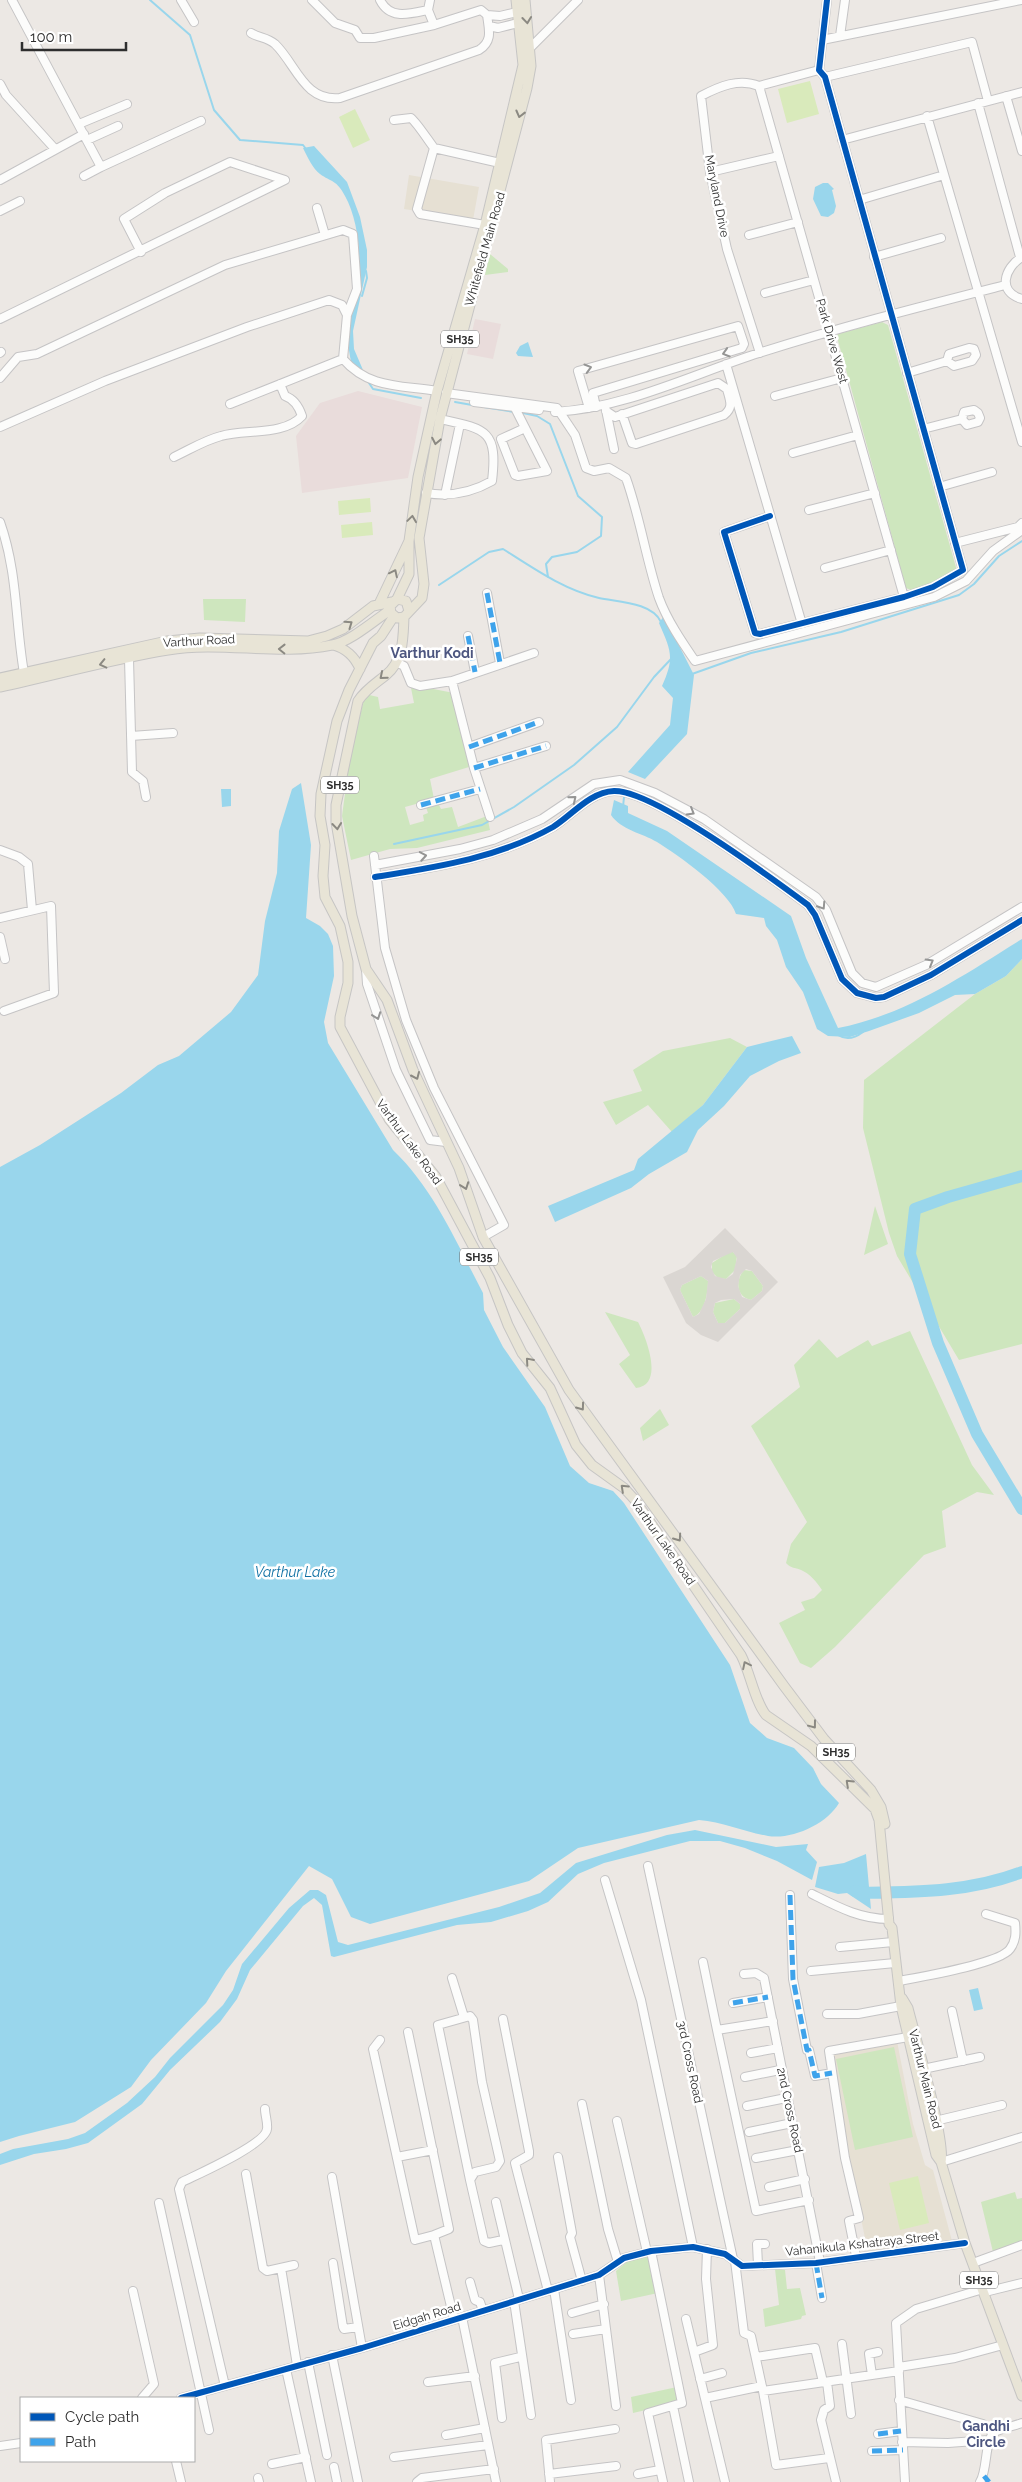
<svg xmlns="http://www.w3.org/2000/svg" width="1022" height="2482" font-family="Raleway,sans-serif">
<rect width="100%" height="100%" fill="#ece8e4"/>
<path fill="#e6e0d3" d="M409 175 479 187 473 220 404 209Z
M897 2041 913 2124 925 2165 933 2170 952 2241 868 2253 849 2159 831 2055Z"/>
<path fill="#e9dcdb" d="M475 319 501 324 493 359 467 354Z
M358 391 422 407 408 478 302 493 296 436 320 403Z"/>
<path fill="#cee6be" d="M490 254 508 269V272L485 275Z
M882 322 888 325 957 571 954 575 911 590 906 588 837 337 838 334Z
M203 599H246L245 622 204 620Z
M423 687 454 693 469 767 430 779 434 799 405 807 410 825 424 821 423 815 428 813 426 807 438 803 441 809 452 807 458 827 487 816 490 830 417 848 390 849 351 860 342 816 349 764 365 694 378 697 380 709 414 703 411 688Z
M1022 959V1344L959 1360 897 1256 889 1233 863 1128 864 1080 975 994 1006 976Z
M730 1038 747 1047 703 1105 672 1132 648 1105 616 1125 603 1102 642 1091 633 1070 663 1051Z
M875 1206 888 1244 864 1255Z
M729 1252H733L737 1256 735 1270 726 1279 718 1278 712 1272V1263Z
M744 1270 752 1271 763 1286 762 1291 751 1300C736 1297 735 1280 744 1270Z
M701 1276 708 1281C708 1292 705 1313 693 1317L680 1290 682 1285Z
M734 1299 740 1304V1309L725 1323H718L713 1312 715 1303Z
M605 1312 638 1322C646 1337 665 1385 636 1388L619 1364 630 1355Z
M910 1331 972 1465 994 1495 977 1492 942 1511 946 1547 924 1555 835 1647 811 1668 800 1663 779 1623 805 1610 801 1602 814 1598 822 1590C817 1582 809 1573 801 1570 794 1567 792 1569 786 1563L791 1544 807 1522 751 1426 800 1387 794 1365 819 1339 837 1358 868 1340 872 1346Z
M660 1409 669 1425 643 1441 640 1428Z
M894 2047 913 2137 855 2150 836 2059Z
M1015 2192 1017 2199 1022 2198V2241L993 2252 981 2202Z
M651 2256 658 2293 621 2301 616 2271 628 2261Z
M775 2269 785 2270 787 2289 800 2288 806 2315 802 2316 801 2319 765 2327 763 2309 779 2305Z
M677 2387 680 2402 633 2413 631 2397Z"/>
<path fill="#d9eabb" d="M810 81 819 114 787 123 778 89Z
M355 109 370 140 353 148 339 117Z
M370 498 371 512 339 515 338 501Z
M372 522 373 535 342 538 341 525Z
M918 2176 929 2223 900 2230 889 2183Z"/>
<path fill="#dad6d2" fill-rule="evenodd" d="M725 1228 778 1282 718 1342 701 1335 686 1323 663 1277 685 1267ZM733 1252 737 1258 733 1274 726 1279 715 1276 711 1267 713 1261ZM746 1269 752 1271 763 1286 762 1291 751 1300 742 1297 738 1286 740 1275ZM701 1276 708 1281 706 1299 699 1314 693 1317 680 1290 682 1285ZM734 1299 740 1304V1309L725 1323H718L713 1312 715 1303 721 1300Z"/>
<path fill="#99d6ec" d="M314 146 347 182 360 217 367 250V267L353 331 354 349 363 370 352 365C341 324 357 302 359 263 360 242 355 214 345 196 337 180 331 182 320 174 313 169 307 156 303 148Z
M823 183H828L834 189 832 190 836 206 834 213 828 217 821 216 813 199 815 187Z
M528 342 533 357 518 356 516 353 520 346Z
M664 616 694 675 687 734 645 779 628 772 670 725 673 698 662 686C675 657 671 651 659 623Z
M301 783 311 845 306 918 320 926 328 934 333 946 334 976 324 1022 328 1043 393 1150C434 1189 457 1244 483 1293L484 1310 503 1347 545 1407 570 1466 589 1483 613 1491 624 1503 730 1665 750 1723 767 1738 794 1748 813 1768 821 1784 839 1803C827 1824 792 1840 768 1836 745 1832 723 1822 699 1820L578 1848 529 1881 370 1924 351 1917 332 1879 309 1866 226 1971 206 2003 151 2060 131 2087 75 2122 19 2136 0 2142V1167L40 1145 121 1093 158 1065 179 1056 231 1012 258 975 265 921 277 873 279 831 292 789Z
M221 789H231V806L222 807Z
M614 800 628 806V813L667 831 791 916 806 958 838 1028C906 1015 964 975 1022 939V959L1006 976 975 994 955 995 919 1013 869 1031 850 1037 828 1036 817 1029 803 992 786 967 777 940 766 926 764 918 736 914C729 891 678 855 657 842 642 833 621 830 611 815Z
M792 1036 801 1053 779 1061 750 1076 724 1106 698 1130 687 1152 649 1174 631 1188 555 1222 548 1206 634 1170 638 1159 703 1105 747 1047Z
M695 1830 776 1847 808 1844 806 1850 817 1862 812 1880 777 1861 745 1848 720 1841H690L604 1863 578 1874 548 1902 528 1911 491 1922 457 1925 334 1957 331 1956 322 1905 314 1898 303 1906 250 1970 237 1999 220 2022 170 2070 142 2104 88 2143 66 2149 34 2154 0 2165V2154L13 2149 68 2139 85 2133 127 2103 155 2077 170 2058 223 2005 233 1990 242 1964 289 1908 310 1890H318L326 1895 338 1942 348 1945 499 1907 540 1893 576 1863 667 1835Z
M866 1854 871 1909 847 1893 838 1894 815 1887 819 1867 844 1863Z
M978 1988 983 2009 974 2011 969 1990Z"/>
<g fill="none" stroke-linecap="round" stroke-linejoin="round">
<path stroke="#99d6ec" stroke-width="2" d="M150 0 190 35 214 110 240 140 303 145 306 149
M362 296 367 278 366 271
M367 380 373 389 421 398
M455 402 472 405
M484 407 514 412
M523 413 537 416 550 424 578 496 602 517 601 536 577 552 552 557 546 564 548 577
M439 585 489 552 503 549C533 568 564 590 599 598 617 602 652 602 661 622
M692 674 751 653 841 632 959 595 974 584 999 556 1022 541
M623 807 624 797
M394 844 482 825 514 807 574 765 617 727 654 677 672 658
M838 1035C847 1041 855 1038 863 1032"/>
<path stroke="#99d6ec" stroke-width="12" d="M1022 1176 948 1197 915 1209 910 1254 938 1343 977 1434 1022 1509
M855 1891 862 1893C916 1892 971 1892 1022 1872"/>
<defs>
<path id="minor" d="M12 0 101 167 201 121
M181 0 194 22
M312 0 335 23 355 30 360 38H374L434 25
M380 0C390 20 409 14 428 10
M487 15 500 16 517 12
M489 26 498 28 518 23
M251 33C259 38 267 37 275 44 296 64 304 102 340 98L479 50C493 41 489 30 487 15L481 10 434 25 428 10 430 0
M840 36 845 0
M822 40 1021 0
M530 48 578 0
M825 77 972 42 988 101
M0 84 6 95 55 149
M759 86 904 597
M759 86C739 78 720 86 701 96L710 172 727 249 760 353
M759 86 819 70
M1006 96 1022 151
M978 103 1020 257
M927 116 1022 442
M394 120 411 118C417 123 428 140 434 148
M79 124 127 104
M87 140 118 126
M842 140 1022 92
M710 172 779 156
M84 176 101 167
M0 180 84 134
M859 200 944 175
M317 208 325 235
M0 211 20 201
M485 225 420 214 417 209 434 148 500 163
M749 235 798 222
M874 257 941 238
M1022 257C1004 268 997 292 1022 299
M765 293 814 280
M0 319 285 180 230 162 165 193 124 219 141 252
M0 353 1 352
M726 364 802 624
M907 373 947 361 949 354 969 348 974 349 976 355 972 361 954 366 947 361
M0 378 18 357 37 354 225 265 343 230 353 234 357 289 347 315
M446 393 557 408 575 435 586 468 594 471 609 468 626 478C640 517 646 559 659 598 667 620 682 642 695 661L934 597 966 581 993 551 1022 530
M775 396 842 378
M474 402 539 410
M230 404 343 359
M515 408 547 471 518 476 515 475 501 439 525 428
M589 408 578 371 738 326 744 344 742 348 593 393 596 407
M606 410 614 449
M606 411 615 417 712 385 718 383 727 389C730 401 734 407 724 415L636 444 632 443 622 414
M555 412C626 408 693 374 759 353 840 327 923 306 1005 285
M0 427 105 381 247 327 329 300 342 305 347 315 343 359C369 389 401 385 437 391
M923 429 962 419 964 412 974 410 978 413 980 418 978 422 967 425 962 419
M793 453 858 435
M174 457C189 450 205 440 221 436 245 429 284 436 302 416 299 407 294 399 285 396L280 384
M939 487 992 472
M426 493C450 497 471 493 492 481 498 430 486 429 440 419
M445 495 460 424
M809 510 875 493
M770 516 724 532 755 633 760 634 904 597 933 587 963 570 825 77 819 70 827 0
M0 522C18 573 15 621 24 673
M955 543 1018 527 1022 523
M825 568 891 550
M487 593 500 663
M468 636 475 672
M129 659 132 772 143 781 146 797
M396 662 404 666 411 683 420 686 452 681 534 653
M452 681 474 768 490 817
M131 736 173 733
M469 747 539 722
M474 768 546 746
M421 805 480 789
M0 850 19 857 28 864 32 910
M374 856 385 948 406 1020 434 1088 504 1225 483 1237
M375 865 460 849 493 840 542 819 594 784 620 780 655 793 704 819 816 897 826 910 852 973 862 983 876 987 926 965 1022 907
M375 877C437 867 498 858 553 827 572 815 590 792 614 791 653 790 773 879 808 905L815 915 842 979 857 993 876 998 884 997 931 975 1022 920
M0 918 51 906 54 993 4 1011
M0 937 5 959
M366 969 367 984 396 1070 430 1140 446 1142
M648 1866 733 2259
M605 1880 641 2000 693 2247
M812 1894C838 1907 860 1919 889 1919
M790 1895 793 1979 807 2050H809L815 2076 832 2073
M840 1947 893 1942
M703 1962 717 2030
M811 1971 895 1963
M744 1974 756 1973 764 1978 820 2262
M452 1978 464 2017
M899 1981C920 1977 999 1964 1010 1949 1016 1941 1016 1933 1015 1923L986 1914
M733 2003 768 1997
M952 2011 963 2061
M827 2014H858L901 2006
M503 2019 529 2151V2155L515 2163 548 2291
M773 2021 717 2030 756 2211 809 2200
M408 2032 449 2229 434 2235 454 2319
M380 2040 373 2049 415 2240 434 2235
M751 2053 778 2048
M923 2069 980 2057
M745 2077 780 2070
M582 2104 608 2229 618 2262
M747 2106 786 2098
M617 2121 647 2252
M935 2121 1002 2105
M749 2132 792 2123
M397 2157 433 2150
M558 2157 572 2233 570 2237 582 2281
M756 2158 798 2150
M941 2162 1022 2137
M246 2174 263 2268 267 2271 294 2265
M332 2177 362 2348
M470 2180 438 2025 470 2016 473 2020 482 2082 500 2161 496 2167 475 2172 470 2180 484 2241 489 2243 503 2240
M769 2187 805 2179
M496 2202 519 2299
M159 2203 209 2430
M651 2251 682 2403 648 2413 663 2482
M856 2256 849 2221 859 2218 845 2158 829 2051 908 2037
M735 2261 744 2333 751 2336 763 2391 776 2465 829 2458
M333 2263 343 2327 344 2329 358 2327
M816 2263 822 2298
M973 2263 1022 2245
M758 2265 757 2244H765
M281 2268 297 2365
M599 2275 616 2406
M470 2282 475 2300 480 2302 483 2311
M554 2289 571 2400
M133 2291 154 2384 142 2398
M985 2292 1022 2283
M514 2301 531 2415
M572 2313 604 2304
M462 2317 496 2482
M686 2319 725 2482
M573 2334 606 2329
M842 2344 851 2414
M694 2352 713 2345 706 2279 707 2249
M332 2355 358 2482
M756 2357 815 2348 823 2382
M308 2362 327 2455
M899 2367 955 2358 1003 2345
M286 2369 311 2482
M872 2375 869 2354 878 2352
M700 2379 722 2373
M428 2382 475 2376
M827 2382 830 2406 824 2410 821 2420 836 2482
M225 2386 179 2189 182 2182C198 2174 265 2145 267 2129 268 2123 265 2115 265 2109
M763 2391 899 2371
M181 2398 362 2348 554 2289 599 2275 624 2258 651 2251 693 2247 725 2254 742 2266 816 2263 965 2243
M705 2398 762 2386
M899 2400 983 2424 993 2433
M673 2406 689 2482
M502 2418 495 2363 520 2357
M878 2434 901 2431
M446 2435 485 2428
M902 2442 948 2443 989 2440
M0 2446 21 2443
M872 2451 903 2450
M394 2457 488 2445
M176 2461 181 2482
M272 2464 306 2457
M334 2467 337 2482
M549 2474 616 2466
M638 2474 660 2470
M258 2478 259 2482
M417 2482 422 2478 494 2469
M550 2482 546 2440 615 2429
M905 2482 896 2323 916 2309 983 2289
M980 2482C988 2470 984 2439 995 2432 1003 2428 1014 2426 1022 2423"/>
<path id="major" d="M516 0 523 65 485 225 437 391 418 477 409 541V574L397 599 390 606 391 613 397 618 404 617 422 598 424 584 419 538 440 419 527 88 531 66 525 0
M397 599 406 601 409 611
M379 604 409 541
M394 616 381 636 373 643 349 690 337 721 321 794 320 816 325 845 323 876 325 897 340 926 348 962V983L340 1017V1027L389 1119 436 1177 490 1278 508 1325 522 1353 550 1388 576 1445 592 1465 624 1488 635 1500 741 1655C750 1672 755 1702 766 1715L811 1746 875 1809 879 1820 889 1924 892 1928 901 2006 936 2155 941 2162 965 2243 1022 2396
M404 617C403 638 404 660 386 675 375 684 366 689 358 701L336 805V822L352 916 366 969 387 1000 413 1070 459 1168 483 1237 569 1390 784 1686 824 1739 871 1790 881 1807 885 1824
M333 645C345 648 355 657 360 669
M0 678 167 641 200 638 308 641 327 636 343 629 373 606 392 602
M0 687C56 675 112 659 168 650 222 641 278 656 332 645 350 642 375 620 390 610
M902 1998 908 2008C915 2036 946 2141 941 2162"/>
</defs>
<use href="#minor" stroke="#c5c4c5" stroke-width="10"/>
<use href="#major" stroke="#c6c5c4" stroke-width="11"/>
<use href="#minor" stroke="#fcfcfb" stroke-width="8"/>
<use href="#major" stroke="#e8e4d6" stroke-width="9"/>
<path stroke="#3ea3eb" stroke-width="5" stroke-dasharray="10 5" stroke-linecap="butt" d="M487 593 500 663
M468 636 475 672
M469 747 539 722
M474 768 546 746
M421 805 480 789
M790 1895 793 1979 807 2050H809L815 2076 832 2073
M733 2003 768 1997
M816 2263 822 2298
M878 2434 901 2431
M872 2451 903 2450
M984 2476 989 2482"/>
<defs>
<path id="cycleway" d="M770 516 724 532 755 633 760 634 904 597 933 587 963 570 825 77 819 70 827 0
M375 877C437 867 498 858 553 827 572 815 590 792 614 791 653 790 773 879 808 905L815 915 842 979 857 993 876 998 884 997 931 975 1022 920
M181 2398 362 2348 554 2289 599 2275 624 2258 651 2251 693 2247 725 2254 742 2266 816 2263 965 2243"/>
</defs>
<use href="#cycleway" stroke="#fff" stroke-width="9"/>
<use href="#cycleway" stroke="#0057b8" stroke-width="6"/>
</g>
<defs><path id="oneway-chevron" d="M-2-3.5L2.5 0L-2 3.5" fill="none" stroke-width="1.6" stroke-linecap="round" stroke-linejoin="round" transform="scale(1.25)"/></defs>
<g stroke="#8b8982">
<use href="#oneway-chevron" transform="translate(527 20) rotate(84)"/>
<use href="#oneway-chevron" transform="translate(520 114) rotate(104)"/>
<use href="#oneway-chevron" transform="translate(436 441) rotate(101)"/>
<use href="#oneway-chevron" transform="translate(412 519) rotate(-82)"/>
<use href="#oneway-chevron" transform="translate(394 573) rotate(-64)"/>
<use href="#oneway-chevron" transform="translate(349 624) rotate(-35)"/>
<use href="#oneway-chevron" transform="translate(282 649) rotate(-179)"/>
<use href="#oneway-chevron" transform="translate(103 664) rotate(167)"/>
<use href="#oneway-chevron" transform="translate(383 676) rotate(140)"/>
<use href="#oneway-chevron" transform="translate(337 826) rotate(84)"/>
<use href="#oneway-chevron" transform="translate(416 1076) rotate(66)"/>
<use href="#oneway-chevron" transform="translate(465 1186) rotate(70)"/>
<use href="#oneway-chevron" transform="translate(529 1361) rotate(-131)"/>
<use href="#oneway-chevron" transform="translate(581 1407) rotate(54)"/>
<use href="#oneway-chevron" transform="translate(624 1488) rotate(-137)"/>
<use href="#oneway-chevron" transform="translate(678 1538) rotate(55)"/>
<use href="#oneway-chevron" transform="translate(746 1665) rotate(-116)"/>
<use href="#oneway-chevron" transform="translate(813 1725) rotate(53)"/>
<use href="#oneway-chevron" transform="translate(849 1783) rotate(-137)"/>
</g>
<g stroke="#959594">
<use href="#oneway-chevron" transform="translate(726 353) rotate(163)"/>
<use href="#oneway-chevron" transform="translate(588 368) rotate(-16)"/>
<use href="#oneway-chevron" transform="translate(573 799) rotate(-39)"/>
<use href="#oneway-chevron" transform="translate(691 812) rotate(30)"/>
<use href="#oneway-chevron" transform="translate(423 856) rotate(-10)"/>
<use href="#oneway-chevron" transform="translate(822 906) rotate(57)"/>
<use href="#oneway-chevron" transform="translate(930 962) rotate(-30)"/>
<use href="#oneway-chevron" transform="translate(377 1016) rotate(70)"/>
</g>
<g text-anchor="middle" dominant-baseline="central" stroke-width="5" stroke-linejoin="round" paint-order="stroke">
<g fill="#fff" stroke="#6d6d6d" stroke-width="1">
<rect x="441" y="330.5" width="38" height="17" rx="4"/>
<rect x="321" y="776.5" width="38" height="17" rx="4"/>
<rect x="460" y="1248.5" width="38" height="17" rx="4"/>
<rect x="817" y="1743.5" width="38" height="17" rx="4"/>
<rect x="960" y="2271.5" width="38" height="17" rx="4"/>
</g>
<g font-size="11" font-weight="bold" fill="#2e2e2e">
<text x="460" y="339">SH35</text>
<text x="340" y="785">SH35</text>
<text x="479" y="1257">SH35</text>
<text x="836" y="1752">SH35</text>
<text x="979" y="2280">SH35</text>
</g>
<g font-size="12" fill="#2e2e2e" stroke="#fff">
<text transform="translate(717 196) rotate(79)">Maryland Drive</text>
<text transform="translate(485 249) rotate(-74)">Whitefield Main Road</text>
<text transform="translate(832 341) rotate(74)">Park Drive West</text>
<text transform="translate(199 641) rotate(-3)">Varthur Road</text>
<text transform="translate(409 1142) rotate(54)">Varthur Lake Road</text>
<text transform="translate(663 1542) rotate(55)">Varthur Lake Road</text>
<text transform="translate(690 2062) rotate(78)">3rd Cross Road</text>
<text transform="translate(925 2079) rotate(76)">Varthur Main Road</text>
<text transform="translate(790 2110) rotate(78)">2nd Cross Road</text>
<text transform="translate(862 2244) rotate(-6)">Vahanikula Kshatraya Street</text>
<text transform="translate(427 2316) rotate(-17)">Eidgah Road</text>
</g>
<g font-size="14" font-weight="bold" fill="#4d5680" stroke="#fff">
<text x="432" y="653">Varthur Kodi</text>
<text x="986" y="2426">Gandhi<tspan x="986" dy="16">Circle</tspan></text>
</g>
<g font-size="14" font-style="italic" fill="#0d6fa3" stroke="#fff">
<text x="295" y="1572">Varthur Lake</text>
</g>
</g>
<rect x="20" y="2397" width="175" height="65" fill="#ffffff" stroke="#ababab"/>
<rect x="30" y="2413" width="25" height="8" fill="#0057b8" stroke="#ababab"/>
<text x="65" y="2422" font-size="15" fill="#2e2e2e">Cycle path</text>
<rect x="30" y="2438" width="25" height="8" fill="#3ea3eb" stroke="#ababab"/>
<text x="65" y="2447" font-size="15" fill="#2e2e2e">Path</text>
<path d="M22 42v8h104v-8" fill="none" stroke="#2e2e2e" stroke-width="2.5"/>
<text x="30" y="42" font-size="15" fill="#2e2e2e" stroke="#ffffff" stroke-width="4" paint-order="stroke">100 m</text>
</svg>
